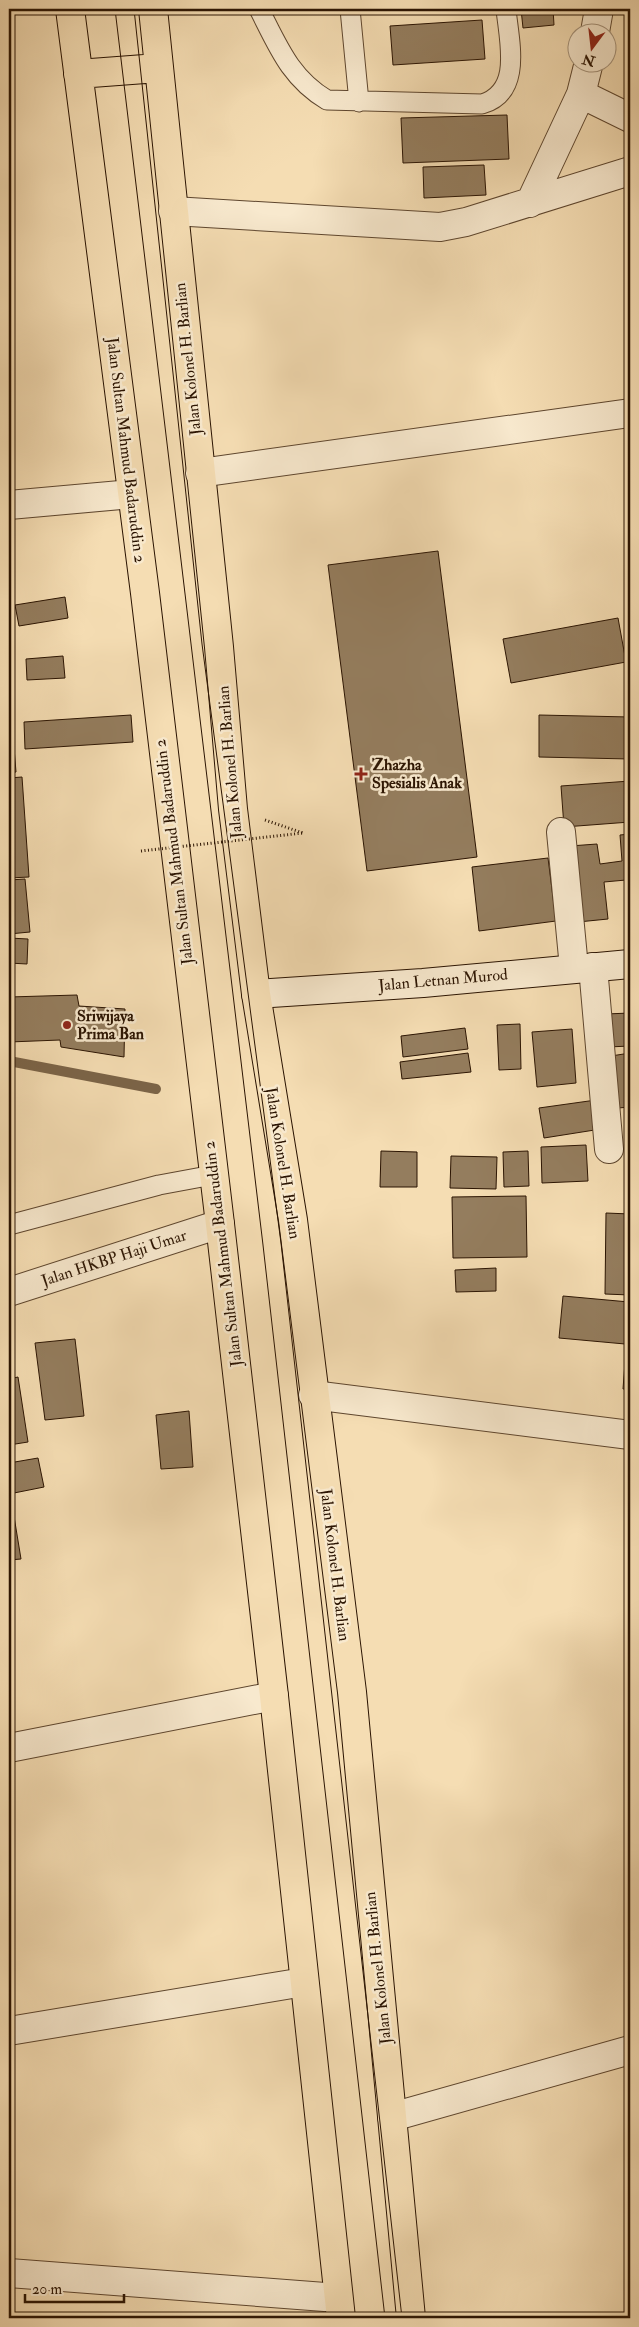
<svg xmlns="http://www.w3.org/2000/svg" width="639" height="2327" font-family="'IM FELL Double Pica',serif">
<rect width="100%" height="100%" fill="#f5ddb3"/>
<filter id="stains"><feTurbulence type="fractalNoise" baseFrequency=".004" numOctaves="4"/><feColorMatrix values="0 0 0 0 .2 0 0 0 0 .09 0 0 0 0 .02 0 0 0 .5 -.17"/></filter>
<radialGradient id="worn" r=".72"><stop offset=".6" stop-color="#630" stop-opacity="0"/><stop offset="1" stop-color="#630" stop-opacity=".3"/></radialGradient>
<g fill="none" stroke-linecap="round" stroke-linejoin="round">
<path stroke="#7b6448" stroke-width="10" d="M9 1061 156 1089"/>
</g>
<path fill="#947d5e" stroke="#2b1402" d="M390 9H426L390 11Z
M521 9H553L554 25 523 28Z
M482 20 485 59 393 65 390 26Z
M507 115 509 159 403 163 401 118Z
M484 165 486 195 424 198 423 167Z
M438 551 477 857 367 871 328 565Z
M65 597 68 618 19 626 15 605Z
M618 618 626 662 511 683 503 639Z
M63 656 65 678 27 680 26 659Z
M131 715 133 742 25 749 24 722Z
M539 715 630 717V759L539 757Z
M9 723H12L16 772 9 773Z
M22 777 29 877 9 878V778Z
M630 781V822L564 827 561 786Z
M630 834V917L626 880 604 882 608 919 578 922 570 846 597 844 600 864 622 861 620 835Z
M548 858 556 921 479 931 472 867Z
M25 879 30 932 9 934V880Z
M9 938 28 939 27 964 9 963Z
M77 995 79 1006 125 1009 124 1057 61 1047 60 1040 9 1042V997Z
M630 1013V1046L608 1047 606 1014Z
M520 1024 521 1069 499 1070 497 1025Z
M465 1028 468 1049 403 1057 401 1036Z
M572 1029 576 1083 537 1087 532 1032Z
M468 1053 471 1072 402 1079 400 1062Z
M630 1053V1107L618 1108 611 1056Z
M596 1100 601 1129 544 1138 539 1108Z
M586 1145 588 1181 542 1183 541 1147Z
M381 1151 417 1152V1187H380Z
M528 1151 529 1186 504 1187 503 1152Z
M451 1156 497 1157 496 1189 450 1188Z
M526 1196 527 1257 453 1258 452 1197Z
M606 1213 630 1214V1295L605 1294Z
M496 1268V1291L456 1292 455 1270Z
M563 1296 629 1302 625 1344 559 1338Z
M75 1339 84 1416 45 1420 35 1343Z
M626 1349 630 1350V1389H623Z
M18 1377 28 1442 9 1445V1379Z
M189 1411 193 1467 161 1469 156 1415Z
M38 1458 44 1487 9 1494V1463Z
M12 1504 21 1559 9 1560V1505Z"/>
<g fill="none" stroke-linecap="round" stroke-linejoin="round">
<defs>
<path id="lane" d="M259 9C278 46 290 78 327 100L482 104C523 92 509 41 506 9
M350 9 359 102
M9 1225 159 1185 213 1175"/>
<path id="street" d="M595 32 599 9
M581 94 630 118
M530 203 581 94 589 62
M173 211 440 227 466 222 630 171
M200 473 630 413
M9 505 132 494
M561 832 574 968
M593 967 609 1149
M9 1292 220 1224
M313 1395 630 1435
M9 1748 274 1696
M9 2031 304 1982
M392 2117 630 2050
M9 2273 338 2298"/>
<path id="secondary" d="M256 994 423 983 630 964"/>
<path id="highway" d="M70 9 145 593 220 1224 274 1696 341 2318
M153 9 219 647 233 809 256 994 293 1220 352 1692 411 2318
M78 74 158 68"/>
</defs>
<use href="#lane" stroke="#5e462e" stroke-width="21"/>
<use href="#street" stroke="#5e462e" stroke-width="30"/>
<use href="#secondary" stroke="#2b1402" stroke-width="30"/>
<use href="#highway" stroke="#2b1402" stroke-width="30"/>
<path stroke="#2b1402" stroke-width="3" stroke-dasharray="1 2.5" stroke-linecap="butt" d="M265 820 303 833"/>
<use href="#lane" stroke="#f8e9ce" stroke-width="19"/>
<use href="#street" stroke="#f8e9ce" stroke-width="28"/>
<use href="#secondary" stroke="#f8e9ce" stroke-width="28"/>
<use href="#highway" stroke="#f5ddb3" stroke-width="28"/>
<path stroke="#2b1402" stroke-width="1" d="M115 9 263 1245 385 2318
M134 9 202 644 281 1243 402 2318"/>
<path stroke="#2b1402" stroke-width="3" stroke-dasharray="1 2.5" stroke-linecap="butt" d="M141 851 303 833"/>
</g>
<g fill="#8f2418" stroke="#f8e9ce" stroke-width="2">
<path d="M358.5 766.5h5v5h5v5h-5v5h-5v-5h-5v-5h5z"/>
<circle cx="67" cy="1025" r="5"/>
</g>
<g text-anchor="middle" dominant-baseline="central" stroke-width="5" stroke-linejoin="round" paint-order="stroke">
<g font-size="16" fill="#2b1402" stroke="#f8e9ce">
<text transform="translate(188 359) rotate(-96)">Jalan Kolonel H. Barlian</text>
<text transform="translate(126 450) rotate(83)">Jalan Sultan Mahmud Badaruddin 2</text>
<text transform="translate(230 762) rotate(-95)">Jalan Kolonel H. Barlian</text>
<text transform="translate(174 852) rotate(-97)">Jalan Sultan Mahmud Badaruddin 2</text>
<text transform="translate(443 980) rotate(-5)">Jalan Letnan Murod</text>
<text transform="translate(283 1163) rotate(81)">Jalan Kolonel H. Barlian</text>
<text transform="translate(223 1254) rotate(-97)">Jalan Sultan Mahmud Badaruddin 2</text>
<text transform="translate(114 1258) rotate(-18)">Jalan HKBP Haji Umar</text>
<text transform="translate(335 1565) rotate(83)">Jalan Kolonel H. Barlian</text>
<text transform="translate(378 1968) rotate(-96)">Jalan Kolonel H. Barlian</text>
</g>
<g font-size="16" font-weight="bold" fill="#2b1402" stroke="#f8e9ce" text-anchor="start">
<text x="372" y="765">Zhazha<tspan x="372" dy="18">Spesialis Anak</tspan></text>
<text x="77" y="1016">Sriwijaya<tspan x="77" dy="18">Prima Ban</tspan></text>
</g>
</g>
<rect width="639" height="2327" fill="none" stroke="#f5ddb3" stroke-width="30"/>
<rect x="10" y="10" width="619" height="2307" fill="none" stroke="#2b1402" stroke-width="2.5"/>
<rect x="15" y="15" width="609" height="2297" fill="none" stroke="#2b1402"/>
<g transform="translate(592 48) rotate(195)"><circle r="24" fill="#f8e9ce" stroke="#a6947c"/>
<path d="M0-4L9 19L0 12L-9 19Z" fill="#8f2418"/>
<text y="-8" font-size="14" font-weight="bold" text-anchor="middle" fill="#2b1402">N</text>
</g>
<path d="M25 2294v8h99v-8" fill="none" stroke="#2b1402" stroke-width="2.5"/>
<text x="32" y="2294" font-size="15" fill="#2b1402" stroke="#f8e9ce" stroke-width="4" paint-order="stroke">20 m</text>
<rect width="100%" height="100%" filter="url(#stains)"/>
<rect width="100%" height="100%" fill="url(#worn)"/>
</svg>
